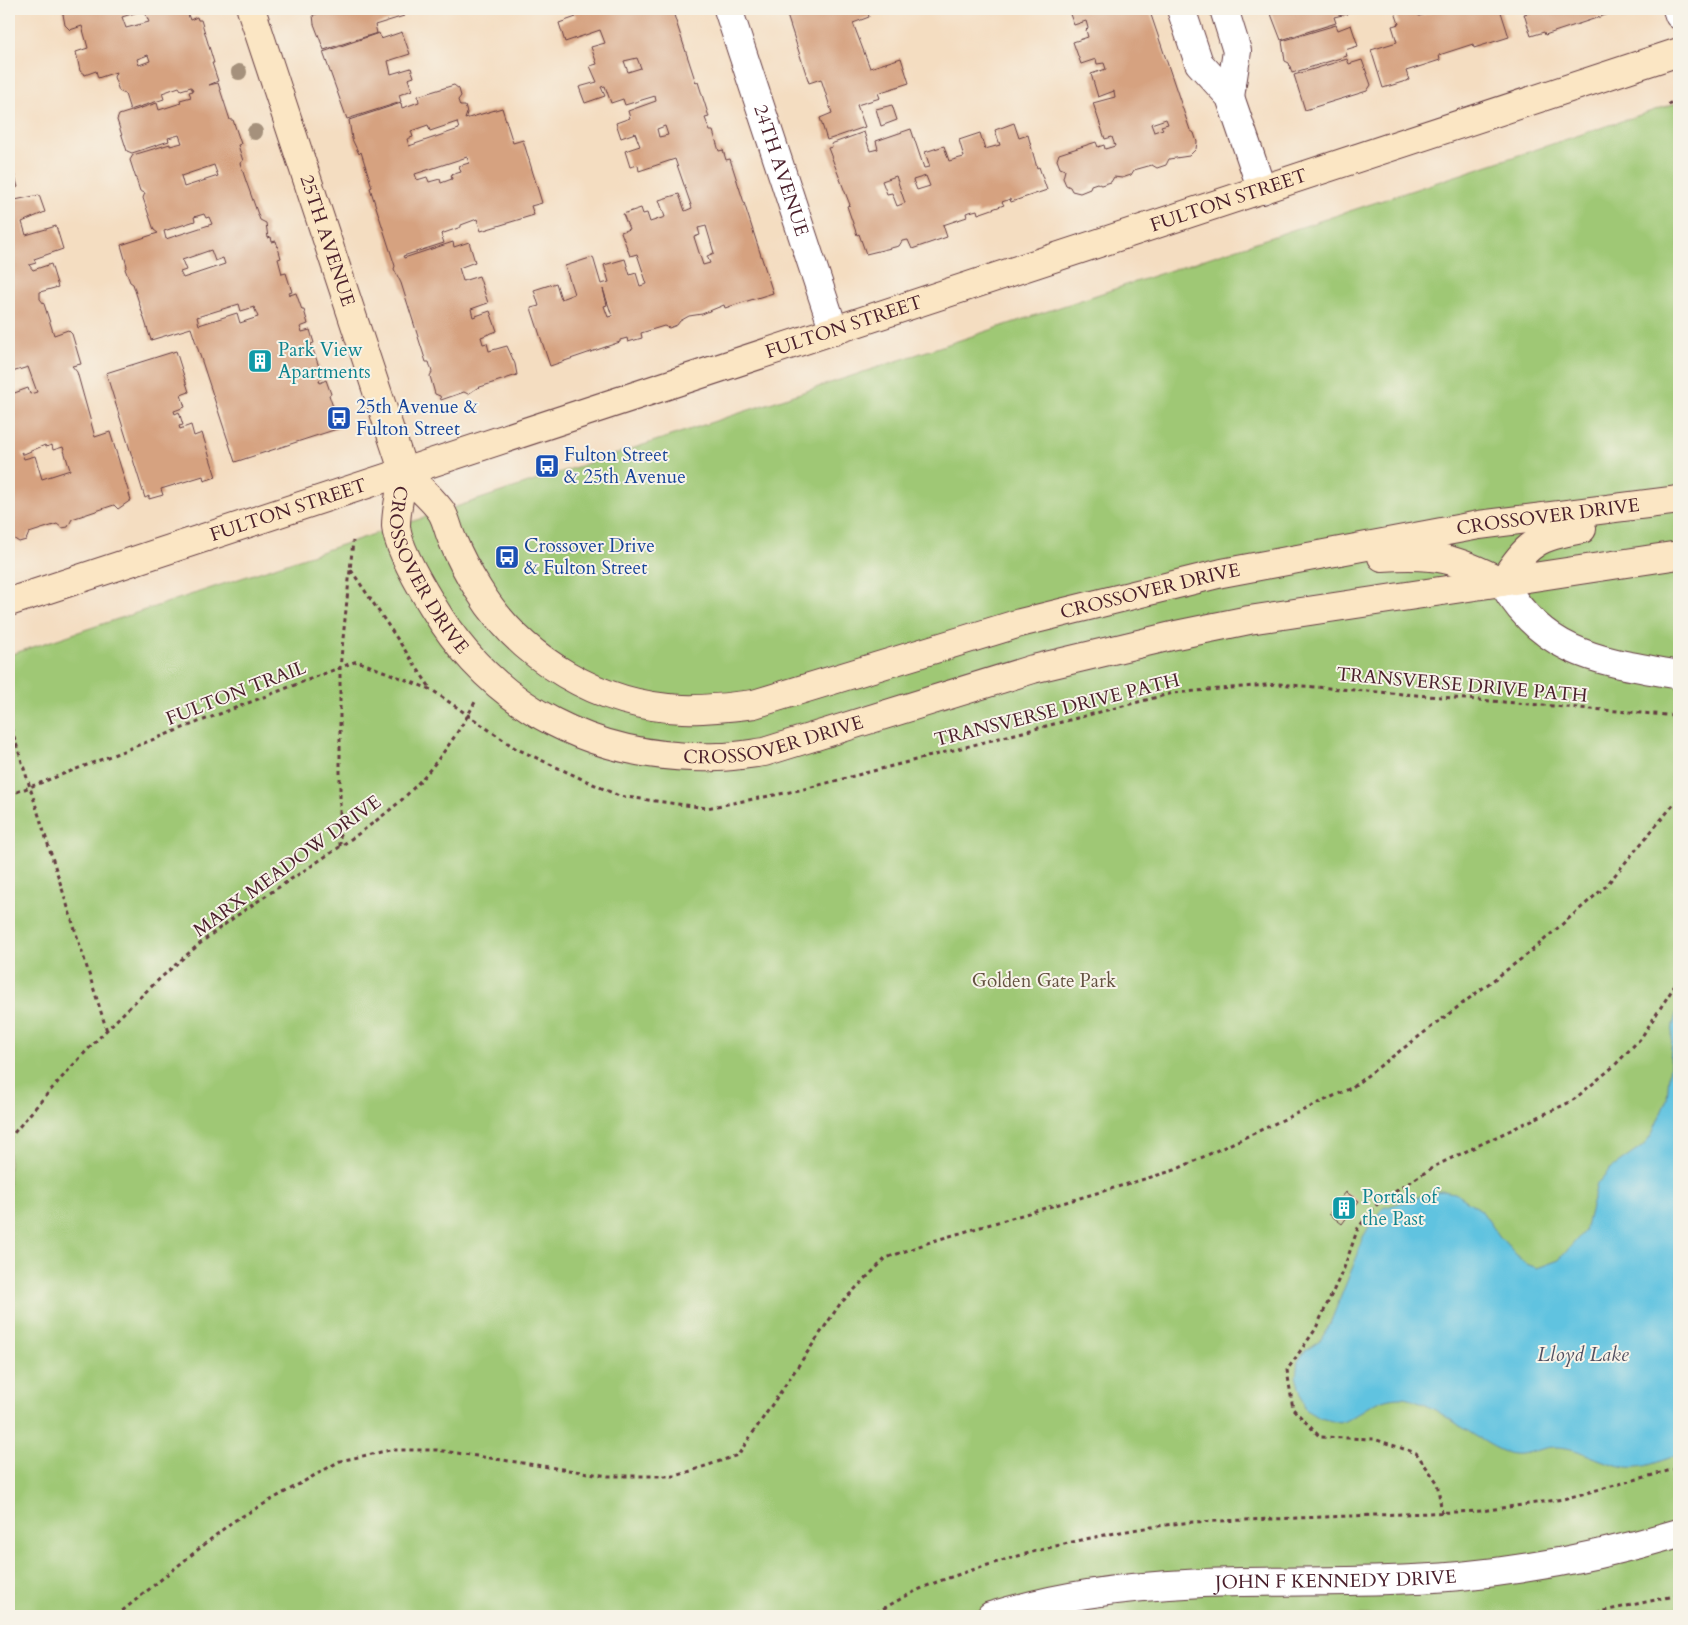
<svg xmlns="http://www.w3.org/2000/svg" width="1688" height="1625" font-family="Cardo,serif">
<rect width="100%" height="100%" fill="#f7f3e8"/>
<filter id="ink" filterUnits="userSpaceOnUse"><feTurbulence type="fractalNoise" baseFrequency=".02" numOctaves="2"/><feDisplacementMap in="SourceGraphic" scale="10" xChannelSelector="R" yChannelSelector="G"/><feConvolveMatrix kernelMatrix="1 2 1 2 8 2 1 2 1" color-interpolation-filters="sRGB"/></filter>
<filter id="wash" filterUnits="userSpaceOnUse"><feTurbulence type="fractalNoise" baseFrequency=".0096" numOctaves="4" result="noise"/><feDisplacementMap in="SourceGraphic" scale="20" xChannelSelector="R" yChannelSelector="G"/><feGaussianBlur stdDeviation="1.12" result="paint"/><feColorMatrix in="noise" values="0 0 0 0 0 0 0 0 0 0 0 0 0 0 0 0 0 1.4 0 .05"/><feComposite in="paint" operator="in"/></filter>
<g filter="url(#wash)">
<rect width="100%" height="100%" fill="#f4ddc1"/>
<path fill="#9fc874" stroke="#747450" d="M1679 102V1616H9V655Z"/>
<path fill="#61c3e0" stroke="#567186" d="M1679 1002V1454C1641 1469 1632 1473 1593 1457 1581 1452 1569 1447 1556 1447 1538 1447 1524 1459 1505 1452 1477 1442 1427 1397 1401 1397 1373 1397 1363 1414 1340 1423L1320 1418 1305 1409 1296 1376 1298 1361 1305 1351 1320 1341 1329 1326 1358 1254 1362 1239 1374 1218 1384 1208 1431 1193 1441 1191 1455 1193 1481 1210 1500 1237 1524 1263 1537 1268 1559 1260 1585 1230 1597 1184 1609 1170 1643 1146 1652 1134 1667 1099 1673 1025Z"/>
<g id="blocks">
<path fill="#d6a280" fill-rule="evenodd" d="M62 9H186L190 20 197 17 198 20H201L214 63H212L218 81 209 85 218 83 230 120H233L241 144 238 145 243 161 240 163 246 181 260 220 266 223 268 238 271 237 272 242 276 241 281 258 278 259 282 274 286 273 292 292 289 293 290 295 296 293 302 310H304L308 324 300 327 302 332 310 330 314 343 311 344 323 378 319 380 320 383 326 380 331 394 329 395 340 428 235 462 191 328 151 340 133 284 130 282 125 269 127 266 121 245 158 233 154 230 143 198 145 193 140 191 130 160 133 155 170 144V146L182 143 179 135 168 138 169 141 132 153 127 151 117 120 119 115 157 103 159 110 181 103 180 100 191 97 189 92 193 91 191 87 181 90 179 87 162 93 164 99 130 110 125 94 119 91 114 77 116 72 98 78 96 71 85 75 80 71 76 52 88 48 82 26 70 30 65 25ZM144 10 149 22 126 28 122 17ZM148 55 150 61 139 65 137 59ZM214 165 218 176 184 187 181 176ZM204 214 206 218 209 217 212 224 166 239 164 231 195 221 194 217ZM211 250 215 261 223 258 225 264 183 278 180 272 186 270 182 260ZM239 304 241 311 254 307 258 317 240 323 237 313 199 325 197 317Z
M333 9H401L404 16 375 25 377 33 324 50 314 24 313 15Z
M572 9H672L696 83 698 82 709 117 705 118 710 131H713L719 151 723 150 726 160 730 159 773 293 725 308 724 305 702 314 689 316 680 321 677 325 669 328 664 326 641 333 642 338 628 342 627 338 620 340V342L550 366 531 308 539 306 534 290 556 283 561 299 574 294 565 266 593 257 601 284 609 282 604 265 625 259 630 275 636 273 640 286 647 284 637 254 630 256 621 232 629 229 623 214 641 208 643 214 647 213 650 222 665 217 659 200 679 194 685 211 692 208 675 159 639 171 638 165 630 167 625 151 640 146 635 133 621 138 616 123 630 118 628 111 656 101 655 96 625 105 623 99 611 103 605 86 601 87 605 96 585 103 579 87 597 82 590 66 597 64 591 47 605 43 600 30 565 42 559 23 576 17ZM637 58 641 68 628 72 624 61ZM665 126 668 135 659 137 657 129ZM706 226 714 253 707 256 710 263 703 265 694 237 700 235 698 228ZM603 289 612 316 608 317 604 306 607 305Z
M785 9H867L869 17 853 23 870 68 901 58 909 83 878 93 880 98 857 105 865 127 827 140 820 118 832 113 821 79 809 83Z
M1068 9H1137L1138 12 1149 9 1190 130 1194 133 1197 142 1196 149 1189 156 1169 159 1166 165 1157 168 1152 165 1134 170 1131 175 1122 178 1114 177 1111 182 1101 185 1097 183 1091 185 1090 189 1080 193 1072 191 1070 187 1066 185 1063 178 1065 170 1060 168 1057 160 1059 154 1096 142 1098 147 1104 145 1105 149 1115 146 1112 137 1105 139 1093 103 1115 97 1114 91 1098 97 1091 74 1106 69 1104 63 1097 64 1096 59 1081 64 1073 42 1088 37 1086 30 1088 28 1086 21 1074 25ZM1166 119 1168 124 1161 126 1163 129 1154 132 1151 124Z
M1272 9H1345L1347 14 1334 17 1336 23 1281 40 1271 14Z
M1394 9H1417L1419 16 1432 12 1431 9H1500L1509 37 1474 48 1473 44 1439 55 1440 60 1406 71 1409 80 1383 88 1371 50 1397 42 1392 26 1399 24Z
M1536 9H1617L1618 11 1545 35 1544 32 1531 36 1524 14 1536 11Z
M1336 25 1338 30 1351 25 1358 46 1345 50 1347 56 1292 73 1289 63 1285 61 1282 41Z
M402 32 410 54 388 61 391 74 411 68 414 77 408 79 412 90 399 95 401 102 347 119 323 52 379 33 381 39Z
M1347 59 1349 64 1362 60 1371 85 1367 91 1305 110 1294 75Z
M454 85 459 89 461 96 458 100 460 106H465L467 113 465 119 502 108 513 143 523 140 542 203 531 206 534 215 481 231 477 219 461 225V227L441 234 444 243 403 256 404 258 453 242 454 247 469 242 475 262 459 268 463 281 479 276 488 303 471 309 473 317 490 311 497 331 481 337 483 344 487 343 489 351 507 346 515 364 517 375 477 388 468 394 464 392 441 400 440 396 435 394 430 376 432 372 429 362H426L401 283 394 269 395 266 370 188 372 187 361 152 359 154 352 139 349 120 401 103 402 108 419 102 418 96ZM457 122 459 129 409 146 407 139 413 137 411 131 428 125 430 131ZM467 157 469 163 459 166 461 172 451 175 452 179 441 183 440 179 429 182 427 177 417 180 415 174Z
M892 105 897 120 881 126 876 109Z
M1014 123 1019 138 1028 135 1037 168 1039 167 1047 190 1011 202 1010 199 1002 202 1004 205 978 214 977 210 966 213 967 217 943 225 947 237 912 249 908 240 902 241 899 246 866 254 859 234 857 235 847 206 850 205 828 148 832 147 831 144 864 132 870 151 878 149 876 141 911 129 924 168 930 167 925 152 944 146 949 161 960 158 964 157 959 140 980 133 985 149 1000 145 995 130ZM896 176 905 203 897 206 892 193 887 194 882 181ZM926 176 930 186 917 190 913 180Z
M12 167 18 187 9 190V168Z
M13 194 15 200 39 195 45 212 22 222 26 235 56 226 63 249 34 259 36 263 29 265 33 270 51 264 58 287 40 292V299L44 304 54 335 68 330 72 334 81 364 72 366 77 372 95 437 110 432 131 500 118 509 114 505 72 519 68 527 62 528 57 524 29 533 26 540 19 542 13 538 9 539V395L28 388 30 394 37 392 28 367 9 373V316L12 315 9 306V196ZM45 445 46 447 52 445 53 450 63 447 70 470 42 479 35 456 24 459 21 452 24 454Z
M176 351 189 392 181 395 185 407 174 411 175 414 179 412 183 425 179 426 180 429 191 425 194 436 202 433 216 477 204 481 203 476 161 489 163 495 149 499V496L145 498 106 373Z
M1346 1192 1359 1201 1342 1224 1329 1214Z"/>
</g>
</g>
<g filter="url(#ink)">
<use href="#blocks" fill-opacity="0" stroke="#643c42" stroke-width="1"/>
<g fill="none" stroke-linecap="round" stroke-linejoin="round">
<defs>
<g id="minor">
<path id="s1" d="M728 9 834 331"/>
<path d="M1181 9 1199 63 1230 97 1262 190"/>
<path d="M1224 9 1237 51 1230 97"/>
<path d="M1677 9 1679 15"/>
</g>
<g id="tertiary">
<path d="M1502 582C1545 656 1601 661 1679 675"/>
<path id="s2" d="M991 1616C1022 1607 1054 1599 1087 1594 1210 1574 1336 1587 1460 1576 1535 1569 1608 1554 1679 1533"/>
</g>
<g id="secondary">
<path id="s3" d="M251 9 404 473C401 490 396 509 396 526 397 546 421 587 432 605 494 710 598 761 718 757 733 757 749 754 764 752L1033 669 1176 635 1249 620 1679 555"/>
<path id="s4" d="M404 473C416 485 431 497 441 511 446 518 448 530 452 539 459 556 468 573 478 589 521 659 600 706 683 709 707 710 730 707 754 704L1020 623 1222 573 1479 525 1679 500"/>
<path d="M1382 557C1435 553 1455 558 1502 582 1529 542 1535 538 1582 529"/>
<path id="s5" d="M9 602 1679 52"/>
</g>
</defs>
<use href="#minor" stroke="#643c42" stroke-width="30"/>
<use href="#tertiary" stroke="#643c42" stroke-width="30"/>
<use href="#secondary" stroke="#643c42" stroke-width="30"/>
<path stroke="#643c42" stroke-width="3" stroke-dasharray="4 4" stroke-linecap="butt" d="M1669 102 1672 108
M351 570 431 689
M9 721 107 1031
M9 795 357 661 432 690 515 748 619 796 707 808 800 790 1173 693 1278 684 1679 716
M340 846V668L353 541
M9 1139C69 1066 135 997 208 937 267 891 333 856 391 809 423 783 456 739 475 702
M1442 1513 1437 1482 1416 1453 1374 1439 1320 1437 1293 1409 1287 1370 1315 1330 1344 1268 1358 1228 1379 1202 1435 1166 1572 1101 1614 1066 1641 1038 1679 979
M116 1616 232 1522 340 1461 390 1450H437L608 1476H676L738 1455 840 1304 886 1258 933 1241 1175 1170 1351 1088 1529 953 1605 887 1679 798
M869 1616C891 1605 914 1590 937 1582 1018 1553 1108 1530 1193 1522L1481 1511 1563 1499 1679 1468
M1580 1616 1679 1595"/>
<use href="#minor" stroke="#fff" stroke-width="28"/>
<use href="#tertiary" stroke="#fff" stroke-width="28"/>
<use href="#secondary" stroke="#fbe6c4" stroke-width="28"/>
</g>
<g fill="#a5917b">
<circle cx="239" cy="72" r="8"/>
<circle cx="255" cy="132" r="8"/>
</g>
</g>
<defs>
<symbol id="building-square" viewBox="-11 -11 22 22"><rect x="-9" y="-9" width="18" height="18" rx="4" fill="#0f9aa8" stroke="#f7f3e8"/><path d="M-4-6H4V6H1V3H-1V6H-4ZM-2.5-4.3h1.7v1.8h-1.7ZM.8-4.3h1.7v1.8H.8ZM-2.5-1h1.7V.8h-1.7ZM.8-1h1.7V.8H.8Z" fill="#fff"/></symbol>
<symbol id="bus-square" viewBox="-11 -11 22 22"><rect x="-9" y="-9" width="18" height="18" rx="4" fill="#1a4fb4" stroke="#f7f3e8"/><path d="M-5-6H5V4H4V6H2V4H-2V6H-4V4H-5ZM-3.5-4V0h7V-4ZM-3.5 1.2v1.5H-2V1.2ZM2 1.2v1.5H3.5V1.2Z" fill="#fff"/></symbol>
</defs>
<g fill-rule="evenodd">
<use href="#building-square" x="246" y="347" width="28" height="28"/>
<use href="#bus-square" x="325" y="404" width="28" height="28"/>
<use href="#bus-square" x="533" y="452" width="28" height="28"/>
<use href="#bus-square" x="493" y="543" width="28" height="28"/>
<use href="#building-square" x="1330" y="1194" width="28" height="28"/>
</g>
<g text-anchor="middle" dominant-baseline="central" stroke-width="4" stroke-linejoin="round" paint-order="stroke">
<g font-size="19" fill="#4a1f2b" stroke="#f7f3e8">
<text stroke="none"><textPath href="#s1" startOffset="170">24TH AVENUE</textPath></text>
<text stroke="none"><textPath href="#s5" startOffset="1284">FULTON STREET</textPath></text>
<text stroke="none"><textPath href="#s3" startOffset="244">25TH AVENUE</textPath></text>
<text stroke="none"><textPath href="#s5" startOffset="879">FULTON STREET</textPath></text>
<text stroke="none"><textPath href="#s5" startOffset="294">FULTON STREET</textPath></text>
<text stroke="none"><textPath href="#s4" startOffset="1275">CROSSOVER DRIVE</textPath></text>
<text stroke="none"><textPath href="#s3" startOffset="594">CROSSOVER DRIVE</textPath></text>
<text stroke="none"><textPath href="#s4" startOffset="870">CROSSOVER DRIVE</textPath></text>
<text transform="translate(1462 685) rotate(5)">TRANSVERSE DRIVE PATH</text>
<text transform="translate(236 693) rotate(-21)">FULTON TRAIL</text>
<text transform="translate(1057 710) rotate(-14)">TRANSVERSE DRIVE PATH</text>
<text stroke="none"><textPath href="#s3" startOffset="1028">CROSSOVER DRIVE</textPath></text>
<text transform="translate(287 866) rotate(-36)">MARX MEADOW DRIVE</text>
<text stroke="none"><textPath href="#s2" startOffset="348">JOHN F KENNEDY DRIVE</textPath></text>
</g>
<g font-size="19" fill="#0d838f" stroke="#f7f3e8" text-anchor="start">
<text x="278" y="350">Park View<tspan x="278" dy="22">Apartments</tspan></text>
<text x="1362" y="1197">Portals of<tspan x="1362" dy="22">the Past</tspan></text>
</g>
<g font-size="19" fill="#164399" stroke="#f7f3e8" text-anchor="start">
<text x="356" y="407">25th Avenue &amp;<tspan x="356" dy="22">Fulton Street</tspan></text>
<text x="564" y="455">Fulton Street<tspan x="564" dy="22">&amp; 25th Avenue</tspan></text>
<text x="524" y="546">Crossover Drive<tspan x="524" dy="22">&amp; Fulton Street</tspan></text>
</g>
<g font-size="19" fill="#645241" stroke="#f7f3e8">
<text x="1044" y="981">Golden Gate Park</text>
</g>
<g font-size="20" font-style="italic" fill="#515061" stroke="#f7f3e8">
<text x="1583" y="1354">Lloyd Lake</text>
</g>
</g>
<rect width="1688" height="1625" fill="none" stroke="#f7f3e8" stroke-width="30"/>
</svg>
